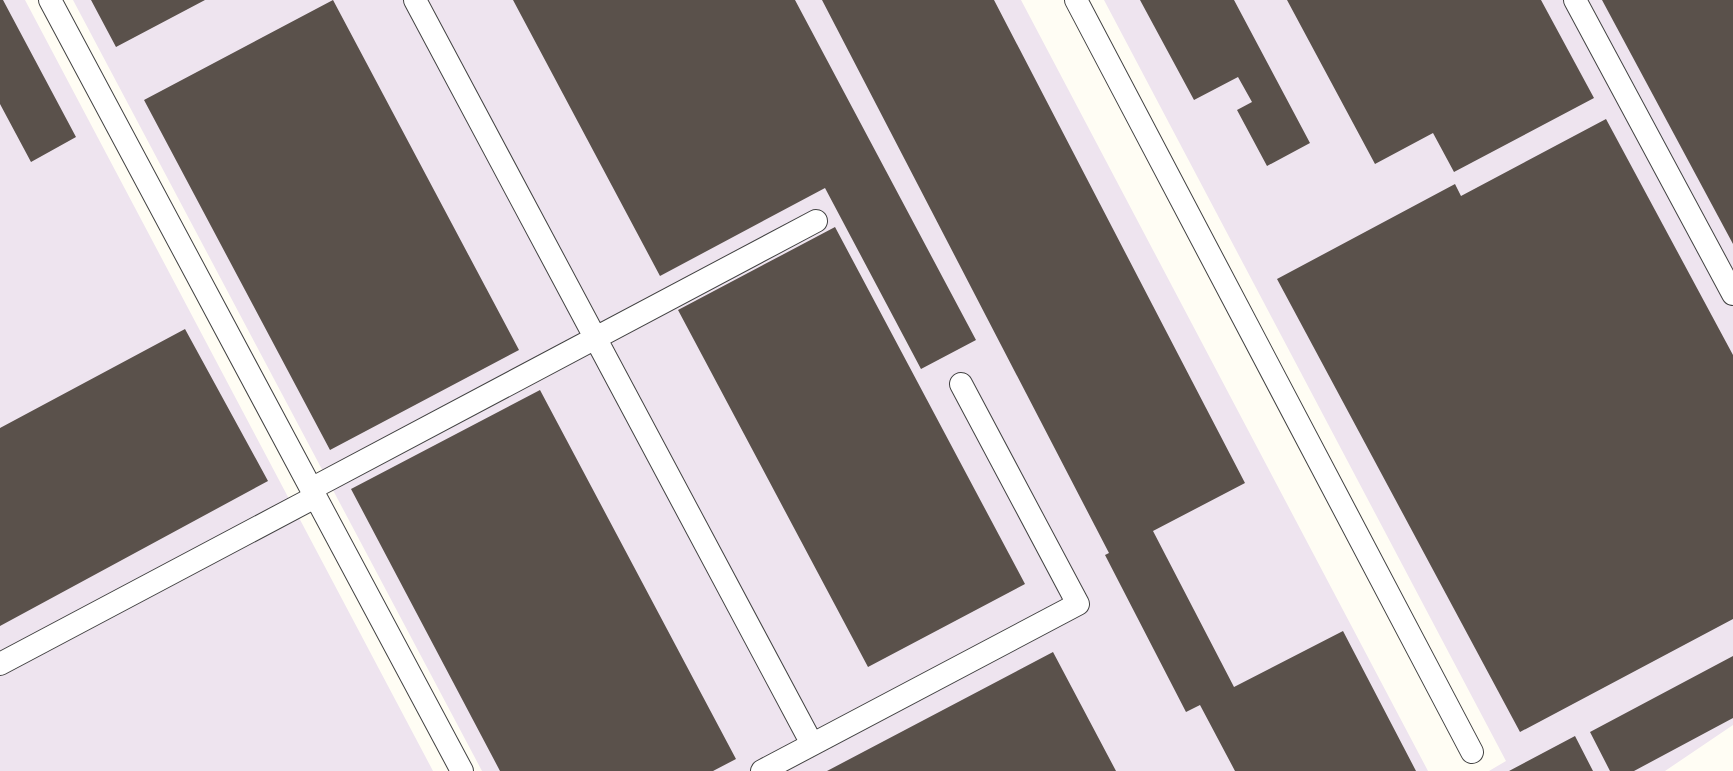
<svg xmlns="http://www.w3.org/2000/svg" width="1733" height="771" font-family="Merriweather,serif">
<rect width="100%" height="100%" fill="#fffdf4"/>
<path fill="#eee4ef" d="M0 0H25L433 771H0Z
M73 0H1021L1428 771H482Z
M1104 0H1733V725L1665 771H1489L1506 761Z"/>
<path fill="#5a514b" d="M0 0H3L76 137 31 162 0 104Z
M91 0H205L116 47Z
M333 0 519 350 330 450 144 100Z
M513 0H795L976 340 921 369 825 188 660 276Z
M822 0H994L1245 483 1153 531 1234 687 1343 631 1416 771H1235L1200 705 1186 712 1105 555 1109 553Z
M1140 0H1234L1310 143 1267 166 1237 110 1252 102 1238 77 1194 100Z
M1287 0H1541L1594 98 1454 172 1433 133 1375 164Z
M1602 0H1733V244Z
M1606 119 1733 355V619L1520 732 1277 279 1455 184 1461 196Z
M835 227 1025 584 868 667 678 310Z
M185 329 268 481 0 626V428Z
M540 390 736 759 713 771H500L351 489Z
M1053 652 1116 771H827Z
M1733 656V718L1634 771H1610L1590 732Z
M1575 736 1593 771H1509Z"/>
<g fill="none" stroke-linecap="round" stroke-linejoin="round">
<defs>
<path id="minor" d="M50 0 462 771
M415 0 812 744
M1076 0 1472 752
M1575 0 1733 294
M311 489 816 221
M0 664 315 497
M762 771 1078 604 961 384"/>
</defs>
<use href="#minor" stroke="#434343" stroke-width="24"/>
<use href="#minor" stroke="#fff" stroke-width="22"/>
</g>
</svg>
